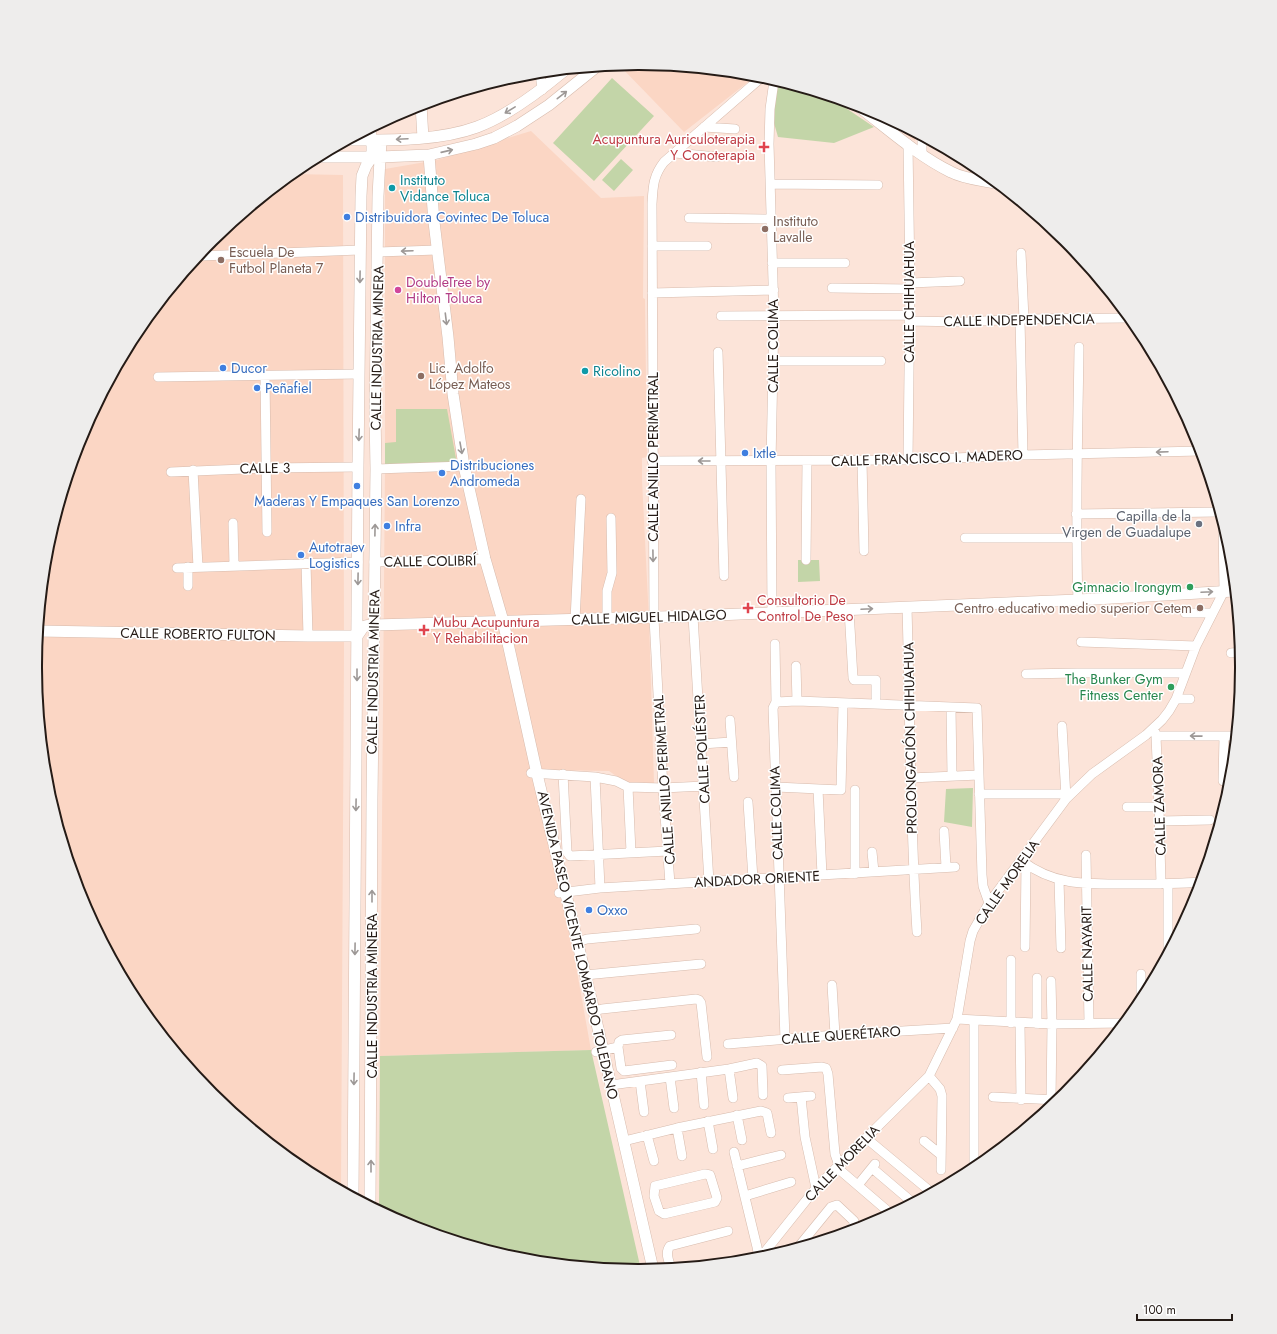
<svg xmlns="http://www.w3.org/2000/svg" width="1277" height="1334" font-family="Jost,sans-serif">
<rect width="100%" height="100%" fill="#fce4d9"/>
<path fill="#fbd6c4" d="M639 64 756 75H757L684 132 619 65Z
M874 112 915 134V141Z
M531 131 601 198 644 196 643 298 645 299 647 457 642 458V480L649 620 654 783 625 782 609 771 541 770 591 1050 380 1056 385 468V169L437 160Z
M292 174 343 175 344 649 341 1189 303 1169 212 1094 137 1002 81 898 47 785 35 667 47 549 81 436 137 332 212 240Z"/>
<path fill="#c3d5a8" d="M612 78 654 116 594 181 553 143Z
M778 82 831 98 874 127 834 143 778 137 770 109Z
M621 159 633 170 614 191 602 180Z
M396 409H447L457 464 385 468V443L396 442Z
M798 560H819L820 581 798 582Z
M973 788 972 827 944 822 946 789Z
M591 1050 641 1270 521 1259 407 1224 379 1209 380 1056Z"/>
<g fill="none" stroke-linecap="round" stroke-linejoin="round">
<defs>
<path id="minor" d="M540 73 542 90
M704 127 735 129
M371 129 372 140
M675 153 717 157
M922 154V137
M978 169V179
M771 184 878 185
M689 218 771 219
M652 246H707
M378 252 437 250
M1021 253 1024 319
M199 256 360 250
M772 263H845
M910 283 960 281
M832 288 910 289
M652 293 774 290
M721 316 909 315
M1020 319 1023 455
M909 321 965 322 1020 319 1129 318
M718 352 724 576
M774 361H881
M265 376 267 532
M158 377 359 374
M862 460 864 551
M908 460 910 283 908 144
M652 461 908 460 1023 455 1201 451
M376 469 464 466
M193 470 198 567
M171 472 266 468 358 467
M1076 514 1219 512
M233 523 234 565
M965 538H1076
M806 560 807 461
M374 562 485 559
M306 563 308 636
M188 567V586
M177 568 358 562
M1078 600C1075 515 1078 431 1079 347
M907 607C910 715 910 823 917 932
M849 610 853 678 854 680H876V698
M772 612 771 462 774 316 769 144 770 109 774 81
M1185 613H1212
M693 616 709 882
M607 619V591L612 573 611 518
M575 620 581 499
M1081 642 1196 646
M775 644 776 702
M1231 653 1241 652
M796 666 797 701
M1026 674 1077 673H1185
M1176 699H1190
M951 707 952 776
M730 720 734 777
M1062 726 1066 798
M1154 728 1156 736 1159 807 1161 884
M1156 736H1235
M702 744 731 742
M531 773 595 777 616 781 628 787 663 788 704 786
M563 774 567 852 570 856 668 851
M595 777 600 888
M910 778 979 775
M1223 781 1224 737
M628 787 631 852
M776 787 841 790 843 704
M818 789 822 875
M979 794H1066
M748 802 753 879
M1127 807H1159
M1160 821 1210 820
M944 831 946 867
M872 852 874 872
M1086 855 1089 1023
M1022 861C1055 886 1087 884 1127 884 1152 884 1176 884 1201 882
M855 874V790
M1059 880 1061 948
M670 884 663 788 654 618 652 204C653 187 653 176 664 162L762 77
M1168 884V950
M559 893 600 888 955 867
M577 942 587 939 696 929
M1025 947 1026 864
M1141 974V1000
M585 975 701 964
M1037 978V1024
M832 985 835 1035
M594 1011 602 1009 696 999 699 1000 701 1003 707 1057
M957 1019 1052 1024 1123 1023
M1011 1023V960
M1020 1023 1021 1100
M671 1035 622 1040 619 1042 618 1047 621 1068 624 1071 672 1065
M785 1039 773 708 776 702 797 701 977 708 982 875 983 886 989 903
M728 1044 835 1035 953 1028
M596 1052 618 1047
M729 1069 733 1098
M782 1070 822 1067 826 1068 828 1074 835 1154 841 1171 890 1213
M701 1072 704 1105
M929 1076 940 1089 942 1096 941 1170
M670 1077 674 1108
M640 1081 644 1112
M611 1085 729 1069 757 1063 762 1066 763 1095
M801 1097 805 1137 816 1188
M993 1097 1057 1100
M788 1098 811 1096
M1051 1100 1052 1024 1051 981
M737 1115 742 1140
M708 1121 713 1149
M677 1128 682 1156
M647 1135 654 1161
M866 1138 931 1192
M624 1141 677 1128 761 1111 767 1113 771 1133
M924 1141 940 1154
M734 1152 757 1247 759 1258
M737 1166 781 1155
M872 1168 912 1202
M974 1169V1020
M705 1174 710 1175 717 1198 715 1202 664 1214 659 1211 654 1196 655 1186Z
M858 1185 875 1164
M745 1196 791 1182
M800 1245 831 1207 837 1205 854 1221V1225L849 1231
M760 1258 816 1188 866 1138 929 1076 957 1019 970 941 973 931 989 903 1066 799 1092 774 1146 735 1162 720 1169 711 1176 699 1196 646 1224 591 1223 524
M671 1267C668 1260 665 1252 670 1246L728 1231"/>
<path id="major" d="M421 105 423 138
M858 106C887 128 918 156 951 172 964 179 981 180 995 183
M350 140C391 140 439 141 477 127 507 116 540 91 564 71
M429 155 434 222 448 337 453 394 464 466 485 559 503 621 537 774 594 1011 653 1269
M319 157H380L429 155 476 144 494 138 517 126 549 105 595 68
M39 631 308 636H357
M357 636C364 627 362 625 374 625L693 616 1078 600 1234 591
M353 1196 358 467 361 196 362 176 366 166 372 157V140
M370 1205 372 799 376 469 375 413 378 196 381 140"/>
</defs>
<use href="#minor" stroke="#d7bbad" stroke-width="10"/>
<use href="#major" stroke="#d7bbad" stroke-width="12"/>
<use href="#minor" stroke="#fff" stroke-width="9"/>
<use href="#major" stroke="#fff" stroke-width="11"/>
</g>
<defs><path id="oneway-shaft" d="M-6 0H5M1.5-3L5.5 0L1.5 3" fill="none" stroke-width="1.6" stroke-linecap="round" stroke-linejoin="round"/></defs>
<g stroke="#9d9896">
<use href="#oneway-shaft" transform="translate(562 95) rotate(-38)"/>
<use href="#oneway-shaft" transform="translate(510 110) rotate(149)"/>
<use href="#oneway-shaft" transform="translate(402 139) rotate(177)"/>
<use href="#oneway-shaft" transform="translate(447 151) rotate(-13)"/>
<use href="#oneway-shaft" transform="translate(407 251) rotate(178)"/>
<use href="#oneway-shaft" transform="translate(360 277) rotate(91)"/>
<use href="#oneway-shaft" transform="translate(446 319) rotate(83)"/>
<use href="#oneway-shaft" transform="translate(359 435) rotate(92)"/>
<use href="#oneway-shaft" transform="translate(461 448) rotate(80)"/>
<use href="#oneway-shaft" transform="translate(1162 452) rotate(178)"/>
<use href="#oneway-shaft" transform="translate(704 461) rotate(-180)"/>
<use href="#oneway-shaft" transform="translate(375 530) rotate(-89)"/>
<use href="#oneway-shaft" transform="translate(653 556) rotate(89)"/>
<use href="#oneway-shaft" transform="translate(358 579) rotate(91)"/>
<use href="#oneway-shaft" transform="translate(1207 592) rotate(-3)"/>
<use href="#oneway-shaft" transform="translate(867 609) rotate(-3)"/>
<use href="#oneway-shaft" transform="translate(357 675) rotate(90)"/>
<use href="#oneway-shaft" transform="translate(1196 736) rotate(-179)"/>
<use href="#oneway-shaft" transform="translate(356 805) rotate(91)"/>
<use href="#oneway-shaft" transform="translate(372 896) rotate(-90)"/>
<use href="#oneway-shaft" transform="translate(355 949) rotate(91)"/>
<use href="#oneway-shaft" transform="translate(354 1079) rotate(91)"/>
<use href="#oneway-shaft" transform="translate(371 1166) rotate(-90)"/>
</g>
<g fill="#e0444e" stroke="#fff" stroke-width="1.5">
<path d="M762 141h4v4h4v4h-4v4h-4v-4h-4v-4h4z"/>
<path d="M746 602h4v4h4v4h-4v4h-4v-4h-4v-4h4z"/>
<path d="M422 624h4v4h4v4h-4v4h-4v-4h-4v-4h4z"/>
</g>
<g fill="#0f9aa8" stroke="#fff" stroke-width="1.5">
<circle cx="392" cy="188" r="4"/>
<circle cx="585" cy="371" r="4"/>
</g>
<g fill="#3f7fe0" stroke="#fff" stroke-width="1.5">
<circle cx="347" cy="217" r="4"/>
<circle cx="223" cy="368" r="4"/>
<circle cx="257" cy="388" r="4"/>
<circle cx="745" cy="453" r="4"/>
<circle cx="442" cy="473" r="4"/>
<circle cx="357" cy="486" r="4"/>
<circle cx="387" cy="526" r="4"/>
<circle cx="301" cy="555" r="4"/>
<circle cx="589" cy="910" r="4"/>
</g>
<g fill="#8d6e63" stroke="#fff" stroke-width="1.5">
<circle cx="765" cy="229" r="4"/>
<circle cx="221" cy="260" r="4"/>
<circle cx="421" cy="376" r="4"/>
<circle cx="1200" cy="608" r="4"/>
</g>
<circle fill="#d1479c" stroke="#fff" stroke-width="1.5" cx="398" cy="290" r="4"/>
<circle fill="#6b7280" stroke="#fff" stroke-width="1.5" cx="1199" cy="524" r="4"/>
<g fill="#2e9e5b" stroke="#fff" stroke-width="1.5">
<circle cx="1190" cy="587" r="4"/>
<circle cx="1171" cy="687" r="4"/>
</g>
<g text-anchor="middle" dominant-baseline="central" stroke-width="3" stroke-linejoin="round" paint-order="stroke">
<g font-size="14" fill="#be3a42" stroke="#fff" text-anchor="start">
<text x="755" y="139" text-anchor="end">Acupuntura Auriculoterapia<tspan x="755" dy="16">Y Conoterapia</tspan></text>
<text x="757" y="600">Consultorio De<tspan x="757" dy="16">Control De Peso</tspan></text>
<text x="433" y="622">Mubu Acupuntura<tspan x="433" dy="16">Y Rehabilitacion</tspan></text>
</g>
<g font-size="14" fill="#0d838f" stroke="#fff" text-anchor="start">
<text x="400" y="180">Instituto<tspan x="400" dy="16">Vidance Toluca</tspan></text>
<text x="593" y="371">Ricolino</text>
</g>
<g font-size="14" fill="#366cbe" stroke="#fff" text-anchor="start">
<text x="355" y="217">Distribuidora Covintec De Toluca</text>
<text x="231" y="368">Ducor</text>
<text x="265" y="388">Peñafiel</text>
<text x="753" y="453">Ixtle</text>
<text x="450" y="465">Distribuciones<tspan x="450" dy="16">Andromeda</tspan></text>
<text x="357" y="501" text-anchor="middle">Maderas Y Empaques San Lorenzo</text>
<text x="395" y="526">Infra</text>
<text x="309" y="547">Autotraev<tspan x="309" dy="16">Logistics</tspan></text>
<text x="597" y="910">Oxxo</text>
</g>
<g font-size="14" fill="#785e54" stroke="#fff" text-anchor="start">
<text x="773" y="221">Instituto<tspan x="773" dy="16">Lavalle</tspan></text>
<text x="229" y="252">Escuela De<tspan x="229" dy="16">Futbol Planeta 7</tspan></text>
<text x="429" y="368">Lic. Adolfo<tspan x="429" dy="16">López Mateos</tspan></text>
<text x="1192" y="608" text-anchor="end">Centro educativo medio superior Cetem</text>
</g>
<g font-size="14" fill="#b23c85" stroke="#fff" text-anchor="start">
<text x="406" y="282">DoubleTree by<tspan x="406" dy="16">Hilton Toluca</tspan></text>
</g>
<g font-size="14" fill="#251b16" stroke="#fff">
<text transform="translate(909 302) rotate(-90)">CALLE CHIHUAHUA</text>
<text transform="translate(1019 320) rotate(-1)">CALLE INDEPENDENCIA</text>
<text transform="translate(773 346) rotate(-90)">CALLE COLIMA</text>
<text transform="translate(377 348) rotate(-89)">CALLE INDUSTRIA MINERA</text>
<text transform="translate(653 457) rotate(-90)">CALLE ANILLO PERIMETRAL</text>
<text transform="translate(927 458) rotate(-2)">CALLE FRANCISCO I. MADERO</text>
<text transform="translate(265 468) rotate(-1)">CALLE 3</text>
<text transform="translate(430 561) rotate(-1)">CALLE COLIBRÍ</text>
<text transform="translate(649 617) rotate(-2)">CALLE MIGUEL HIDALGO</text>
<text transform="translate(198 634) rotate(1)">CALLE ROBERTO FULTON</text>
<text transform="translate(373 672) rotate(-89)">CALLE INDUSTRIA MINERA</text>
<text transform="translate(910 738) rotate(-91)">PROLONGACIÓN CHIHUAHUA</text>
<text transform="translate(702 749) rotate(-93)">CALLE POLIÉSTER</text>
<text transform="translate(664 780) rotate(-94)">CALLE ANILLO PERIMETRAL</text>
<text transform="translate(1159 806) rotate(-92)">CALLE ZAMORA</text>
<text transform="translate(776 813) rotate(-92)">CALLE COLIMA</text>
<text transform="translate(757 879) rotate(-3)">ANDADOR ORIENTE</text>
<text transform="translate(1007 882) rotate(-55)">CALLE MORELIA</text>
<text transform="translate(578 945) rotate(77)">AVENIDA PASEO VICENTE LOMBARDO TOLEDANO</text>
<text transform="translate(1087 954) rotate(-91)">CALLE NAYARIT</text>
<text transform="translate(372 996) rotate(-90)">CALLE INDUSTRIA MINERA</text>
<text transform="translate(841 1035) rotate(-4)">CALLE QUERÉTARO</text>
<text transform="translate(842 1163) rotate(-46)">CALLE MORELIA</text>
</g>
<g font-size="14" fill="#5b616d" stroke="#fff" text-anchor="end">
<text x="1191" y="516">Capilla de la<tspan x="1191" dy="16">Virgen de Guadalupe</tspan></text>
</g>
<g font-size="14" fill="#27864d" stroke="#fff" text-anchor="end">
<text x="1182" y="587">Gimnacio Irongym</text>
<text x="1163" y="679">The Bunker Gym<tspan x="1163" dy="16">Fitness Center</tspan></text>
</g>
</g>
<path d="M0 0H1277V1334H0ZM638 70H639A596 596 0 0 1 1235 666V668A596 596 0 0 1 639 1264H638A596 596 0 0 1 42 668V666A596 596 0 0 1 638 70Z" fill="#eeedec" fill-rule="evenodd"/>
<path fill="none" stroke="#251b16" stroke-width="2" d="M638 70H639A596 596 0 0 1 1235 666V668A596 596 0 0 1 639 1264H638A596 596 0 0 1 42 668V666A596 596 0 0 1 638 70Z"/>
<path d="M1137 1314v6h95v-6" fill="none" stroke="#251b16" stroke-width="2"/>
<text x="1143" y="1314" font-size="12" fill="#251b16" stroke="#ffffff" stroke-width="3" paint-order="stroke">100 m</text>
</svg>
